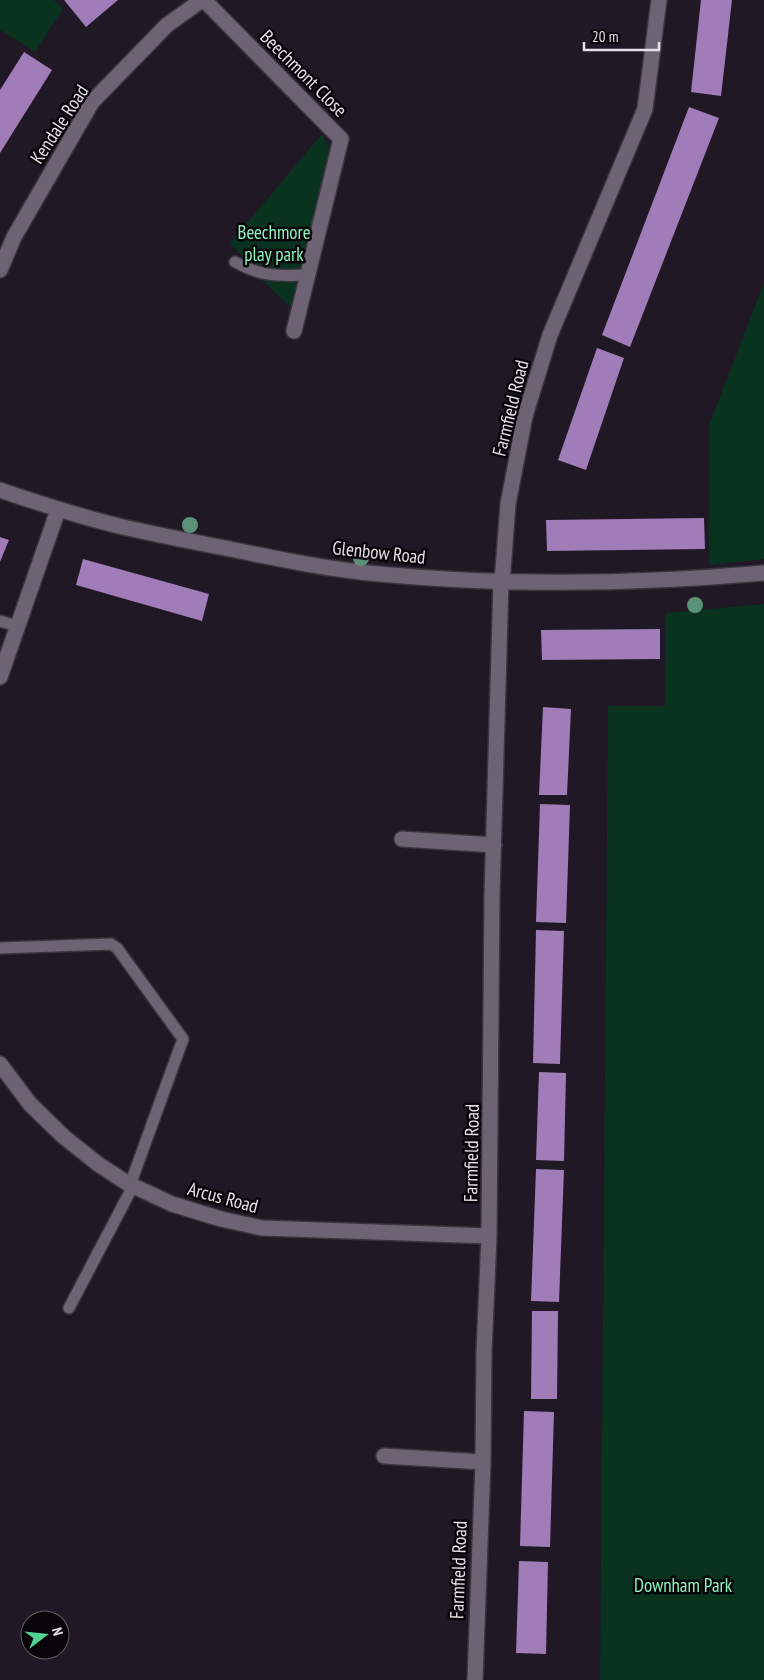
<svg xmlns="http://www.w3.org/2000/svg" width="764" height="1680" font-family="'PT Sans Narrow',sans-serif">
<rect width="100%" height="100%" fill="#201825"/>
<path fill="#09321f" d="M0 0H54L63 9 35 52 0 30Z
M322 134 331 151 294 310 267 285 230 243Z
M764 283V559L709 565V425Z
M764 604V1680H600L608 706H665V613Z"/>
<path fill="#a07cb8" d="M64 0H118L86 27Z
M701 0H732L721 96 691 92Z
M24 52 52 70 0 153V90Z
M689 107 719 118 630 347 602 335Z
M597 348 624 358 586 470 558 460Z
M704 518 705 549 547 551 546 520Z
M0 537 9 540 0 562Z
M83 559 209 594 202 621 76 585Z
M660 629V659L542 660 541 630Z
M543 707 571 709 567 795H539Z
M540 804 570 805 566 923 536 922Z
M536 930 564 931 560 1064 533 1063Z
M539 1072 566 1073 564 1161 536 1160Z
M536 1169 564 1170 559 1302 531 1301Z
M532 1311H558L557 1399H531Z
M524 1411 554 1412 550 1547 520 1546Z
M519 1561 548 1562 546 1654 516 1653Z"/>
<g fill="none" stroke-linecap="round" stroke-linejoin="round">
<defs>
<path id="service" d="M235 262C262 277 278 276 308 275
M0 621 17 626
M0 948 111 944 117 948 183 1039 130 1185
M69 1308 133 1186"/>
<path id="minor" d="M204 0 341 139 294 331
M0 270 14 237 92 102 167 25 202 0
M0 490C41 504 81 517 123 527 158 535 194 542 230 549 283 560 336 571 391 575 515 586 640 584 764 573
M0 677 58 510
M402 839 494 845
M0 1064 30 1104 64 1137 98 1164 127 1183 172 1204 221 1219 262 1228 489 1236
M384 1456 483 1462
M475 1680 483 1462 484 1352 489 1236 492 895 501 581 503 570 508 504 525 416 550 335 645 109 659 0"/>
</defs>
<use href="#service" stroke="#39343e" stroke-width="14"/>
<use href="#minor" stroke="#39343e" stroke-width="18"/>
<use href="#service" stroke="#6d6374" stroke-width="11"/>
<use href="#minor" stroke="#6d6374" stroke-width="15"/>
</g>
<g fill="#5b9179">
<circle cx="190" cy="525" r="8"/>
<circle cx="361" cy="558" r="8"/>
<circle cx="695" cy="605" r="8"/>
</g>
<g text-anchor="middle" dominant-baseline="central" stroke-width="5" stroke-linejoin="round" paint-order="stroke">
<g font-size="19" fill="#e5e0e9" stroke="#08050a">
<text transform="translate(304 73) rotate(45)">Beechmont Close</text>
<text transform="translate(59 124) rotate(-57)">Kendale Road</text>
<text transform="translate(510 408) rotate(-76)">Farmfield Road</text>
<text transform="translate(379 552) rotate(6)">Glenbow Road</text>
<text transform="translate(471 1153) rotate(-89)">Farmfield Road</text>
<text transform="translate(223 1197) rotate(15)">Arcus Road</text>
<text transform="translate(458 1570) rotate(-88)">Farmfield Road</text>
</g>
<g font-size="19" fill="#8cf4bd" stroke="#08050a">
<text x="274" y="232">Beechmore<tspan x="274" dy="22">play park</tspan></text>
<text x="683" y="1585">Downham Park</text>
</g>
</g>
<g transform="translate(45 1635) rotate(74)"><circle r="24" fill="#08050a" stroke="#605d63"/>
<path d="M0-4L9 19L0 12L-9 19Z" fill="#54d396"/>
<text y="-8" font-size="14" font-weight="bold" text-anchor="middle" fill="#e5e0e9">N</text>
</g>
<path d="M584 42v8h75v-8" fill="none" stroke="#e5e0e9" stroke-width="2.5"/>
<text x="592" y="42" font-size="15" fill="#e5e0e9" stroke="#08050a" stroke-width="4" paint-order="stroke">20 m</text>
</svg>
